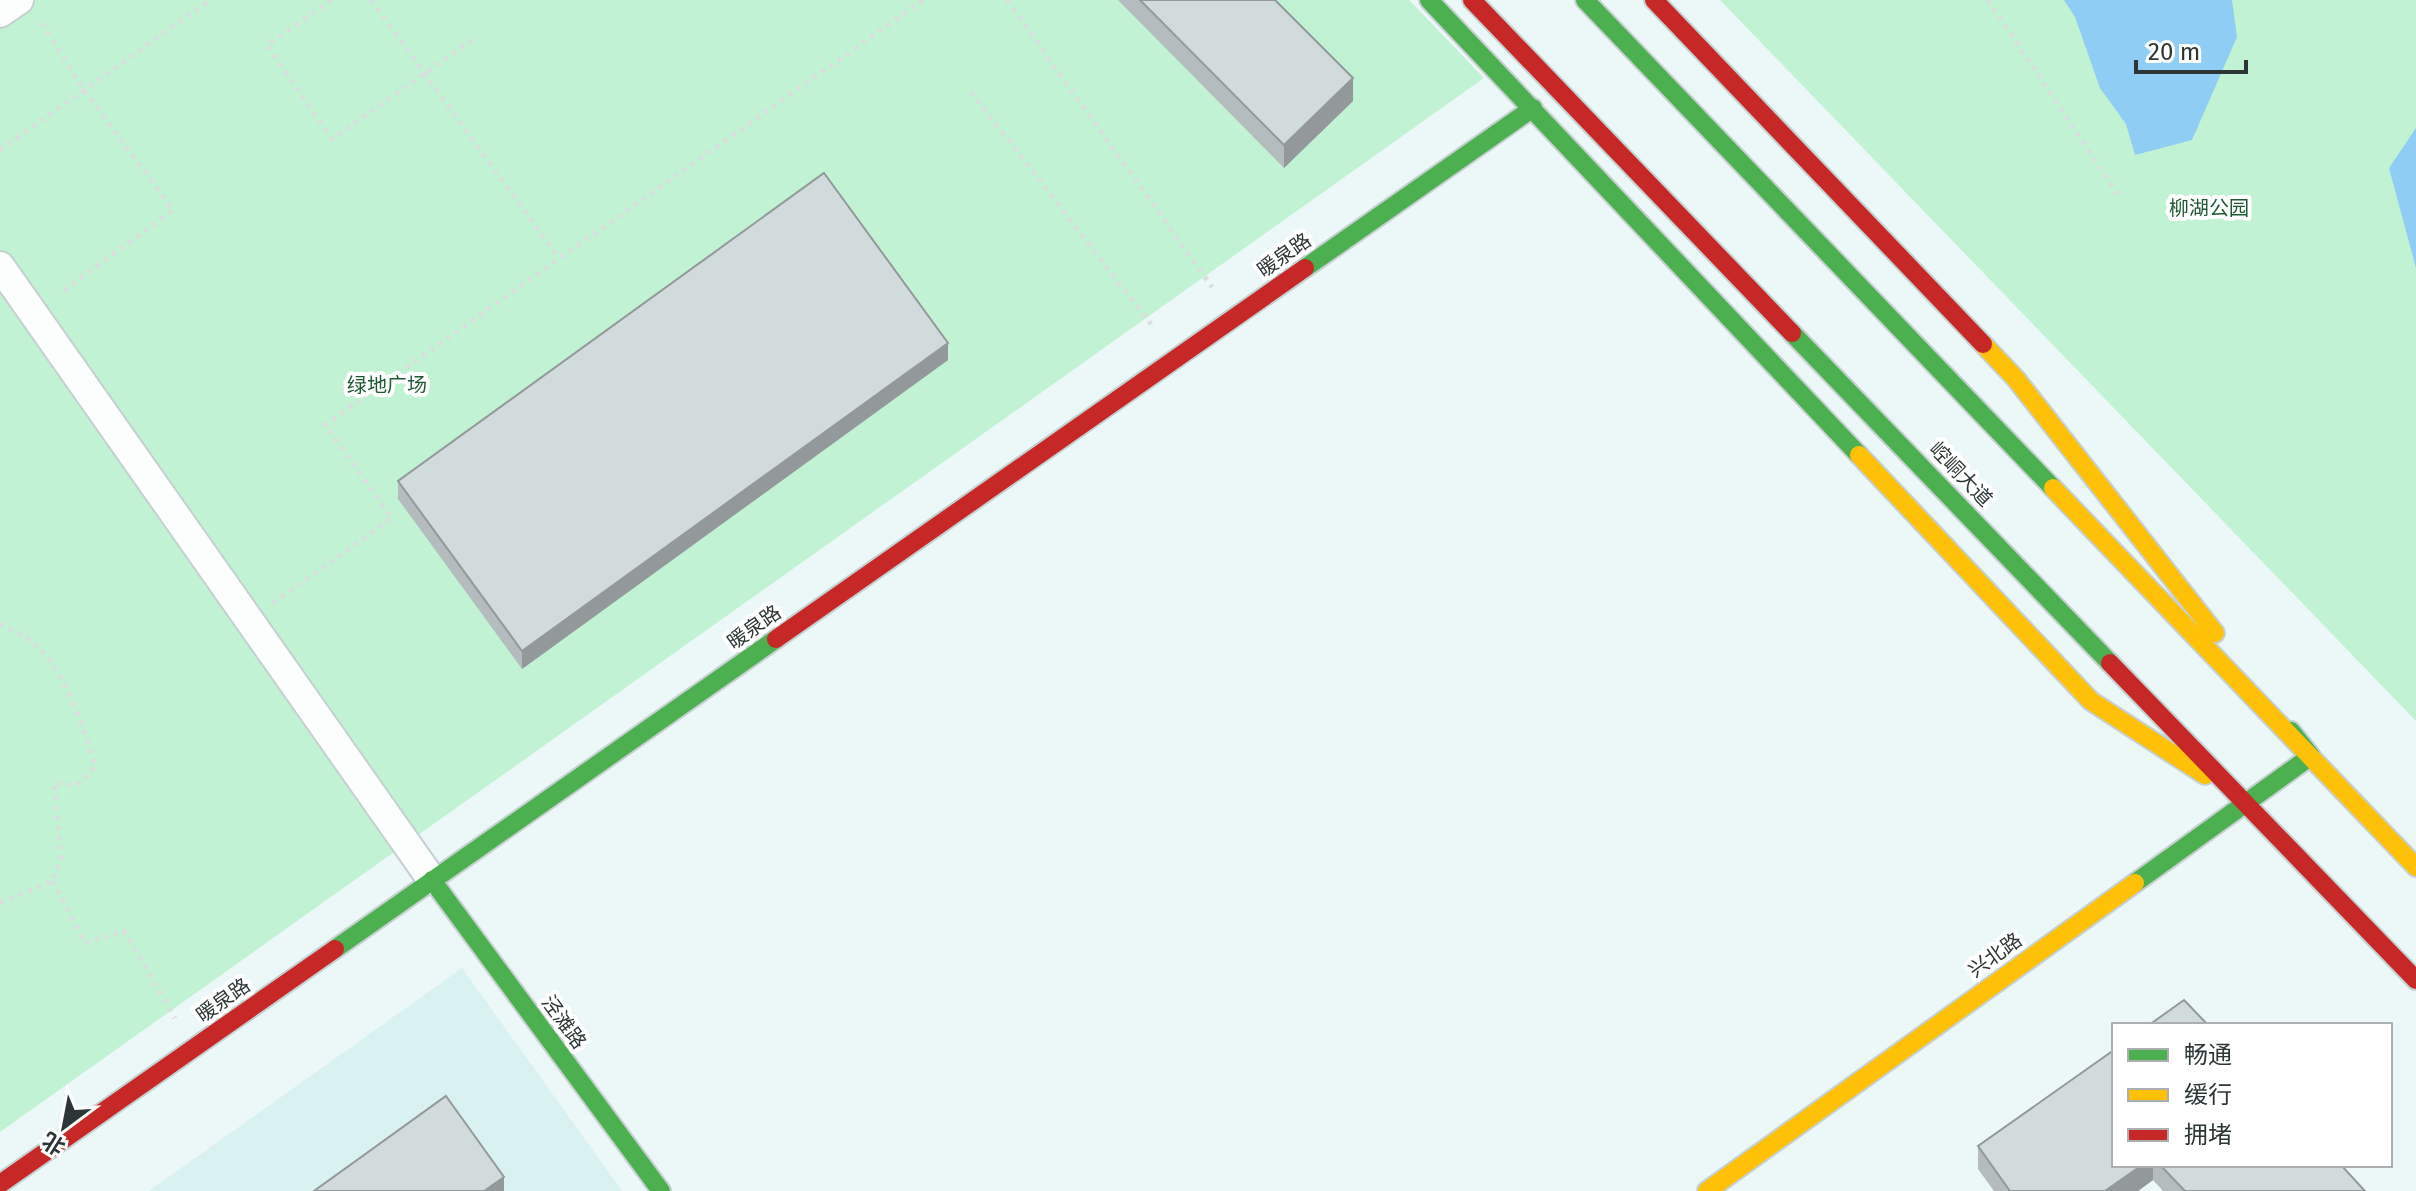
<svg xmlns="http://www.w3.org/2000/svg" width="2416" height="1191" font-family="'Fira Sans','Noto Sans SC',sans-serif">
<rect width="100%" height="100%" fill="#ecf8f8"/>
<path fill="#d9f1f0" d="M462 968 622 1191H149Z"/>
<path fill="#c0f2d3" d="M0 0H1409L1484 78 0 1132Z
M1720 0H2416V721Z"/>
<path fill="#8fcdf4" d="M2064 0H2232L2237 37 2192 140 2135 155 2126 124 2100 88 2075 17Z
M2416 128V268L2389 168Z"/>
<g fill="none" stroke-linecap="round" stroke-linejoin="round">
<defs>
<path id="street" d="M0 13 19 0
M0 266 432 880"/>
<path id="fast" d="M1429 0 1859 455
M1585 0 2053 488
M1305 268 1533 108
M1792 333 2110 663
M432 880 661 1191
M2135 883 2311 756 2291 731
M335 949 776 639"/>
<path id="slow" d="M1983 344 2016 379 2215 633
M1859 455 2091 701 2205 775
M2053 488 2416 867
M1707 1191 2135 883"/>
<path id="jam" d="M1472 0 1792 333
M1654 0 1983 344
M776 639 1305 268
M2110 663 2416 980
M0 1184 335 949"/>
</defs>
<use href="#street" stroke="#c6d0d0" stroke-width="32"/>
<use href="#fast" stroke="#c6d0d0" stroke-width="22"/>
<use href="#slow" stroke="#c6d0d0" stroke-width="22"/>
<use href="#jam" stroke="#c6d0d0" stroke-width="22"/>
<path stroke="#d9dede" stroke-width="5" stroke-dasharray="4 6" stroke-linecap="butt" d="M331 0 267 45 332 139 476 37
M371 0 559 258
M1007 0 1212 287
M1988 0 2119 196
M42 23 85 92 173 210 59 294
M971 92 1154 328
M0 150 210 0
M273 603 392 518 325 425 923 0
M0 624C11 630 24 635 33 643 62 665 86 732 95 767L77 785 54 783 61 858 53 881 0 903
M53 881 85 943 124 931 175 1018"/>
<use href="#street" stroke="#fcfefe" stroke-width="28"/>
<use href="#fast" stroke="#4caf50" stroke-width="18"/>
<use href="#slow" stroke="#ffc107" stroke-width="18"/>
<use href="#jam" stroke="#c62828" stroke-width="18"/>
</g>
<path fill="#b5bcbd" d="M1118 0H1275L1353 101 1284 168Z
M948 360 522 669 398 499V481Z
M1978 1146 2114 1165H2341L2365 1191H2163L2153 1180 2138 1191H1994L1978 1169Z"/>
<path fill="#93999a" d="M1353 78V101L1284 168V145Z
M948 343V360L522 669V651Z
M2142 1165H2153V1180L2138 1191H2105Z
M504 1177V1191H484Z"/>
<path fill="#d2dbdc" stroke="#93999a" stroke-width="2" d="M1140 0H1275L1353 78 1284 145Z
M824 173 948 343 522 651 398 481Z
M2184 1000 2208 1025H2149Z
M2114 1050V1165H2142L2105 1191H2010L1978 1146Z
M446 1096 504 1177 484 1191H314Z
M2160 1165H2341L2365 1191H2185Z"/>
<g text-anchor="middle" dominant-baseline="central" stroke-width="8" stroke-linejoin="round" paint-order="stroke">
<g font-size="20" fill="#1f5934" stroke="#fff">
<text x="2209" y="208">柳湖公园</text>
<text x="387" y="385">绿地广场</text>
</g>
<g font-size="20" fill="#2d3636" stroke="#fff">
<text transform="translate(1284 255) rotate(-35)">暖泉路</text>
<text transform="translate(1961 474) rotate(46)">崆峒大道</text>
<text transform="translate(754 627) rotate(-35)">暖泉路</text>
<text transform="translate(1995 955) rotate(-36)">兴北路</text>
<text transform="translate(223 1000) rotate(-35)">暖泉路</text>
<text transform="translate(564 1022) rotate(54)">泾滩路</text>
</g>
</g>
<rect x="2112" y="1023" width="280" height="144" fill="#ffffff" stroke="#abafaf" stroke-width="2"/>
<rect x="2128" y="1049" width="40" height="12" fill="#4caf50" stroke="#abafaf" stroke-width="2"/>
<text x="2184" y="1063" font-size="24" fill="#2d3636">畅通</text>
<rect x="2128" y="1089" width="40" height="12" fill="#ffc107" stroke="#abafaf" stroke-width="2"/>
<text x="2184" y="1103" font-size="24" fill="#2d3636">缓行</text>
<rect x="2128" y="1129" width="40" height="12" fill="#c62828" stroke="#abafaf" stroke-width="2"/>
<text x="2184" y="1143" font-size="24" fill="#2d3636">拥堵</text>
<g transform="translate(64 1127) rotate(212)" stroke="#ffffff" stroke-width="6" paint-order="stroke">
<path d="M0-6L14 30L0 20L-14 30Z" fill="#2d3636"/>
<text y="-12" font-size="22" font-weight="bold" text-anchor="middle" fill="#2d3636">北</text>
</g>
<path d="M2136 60v12h110v-12" fill="none" stroke="#2d3636" stroke-width="4"/>
<text x="2148" y="60" font-size="24" fill="#2d3636" stroke="#ffffff" stroke-width="6" paint-order="stroke">20 m</text>
</svg>
